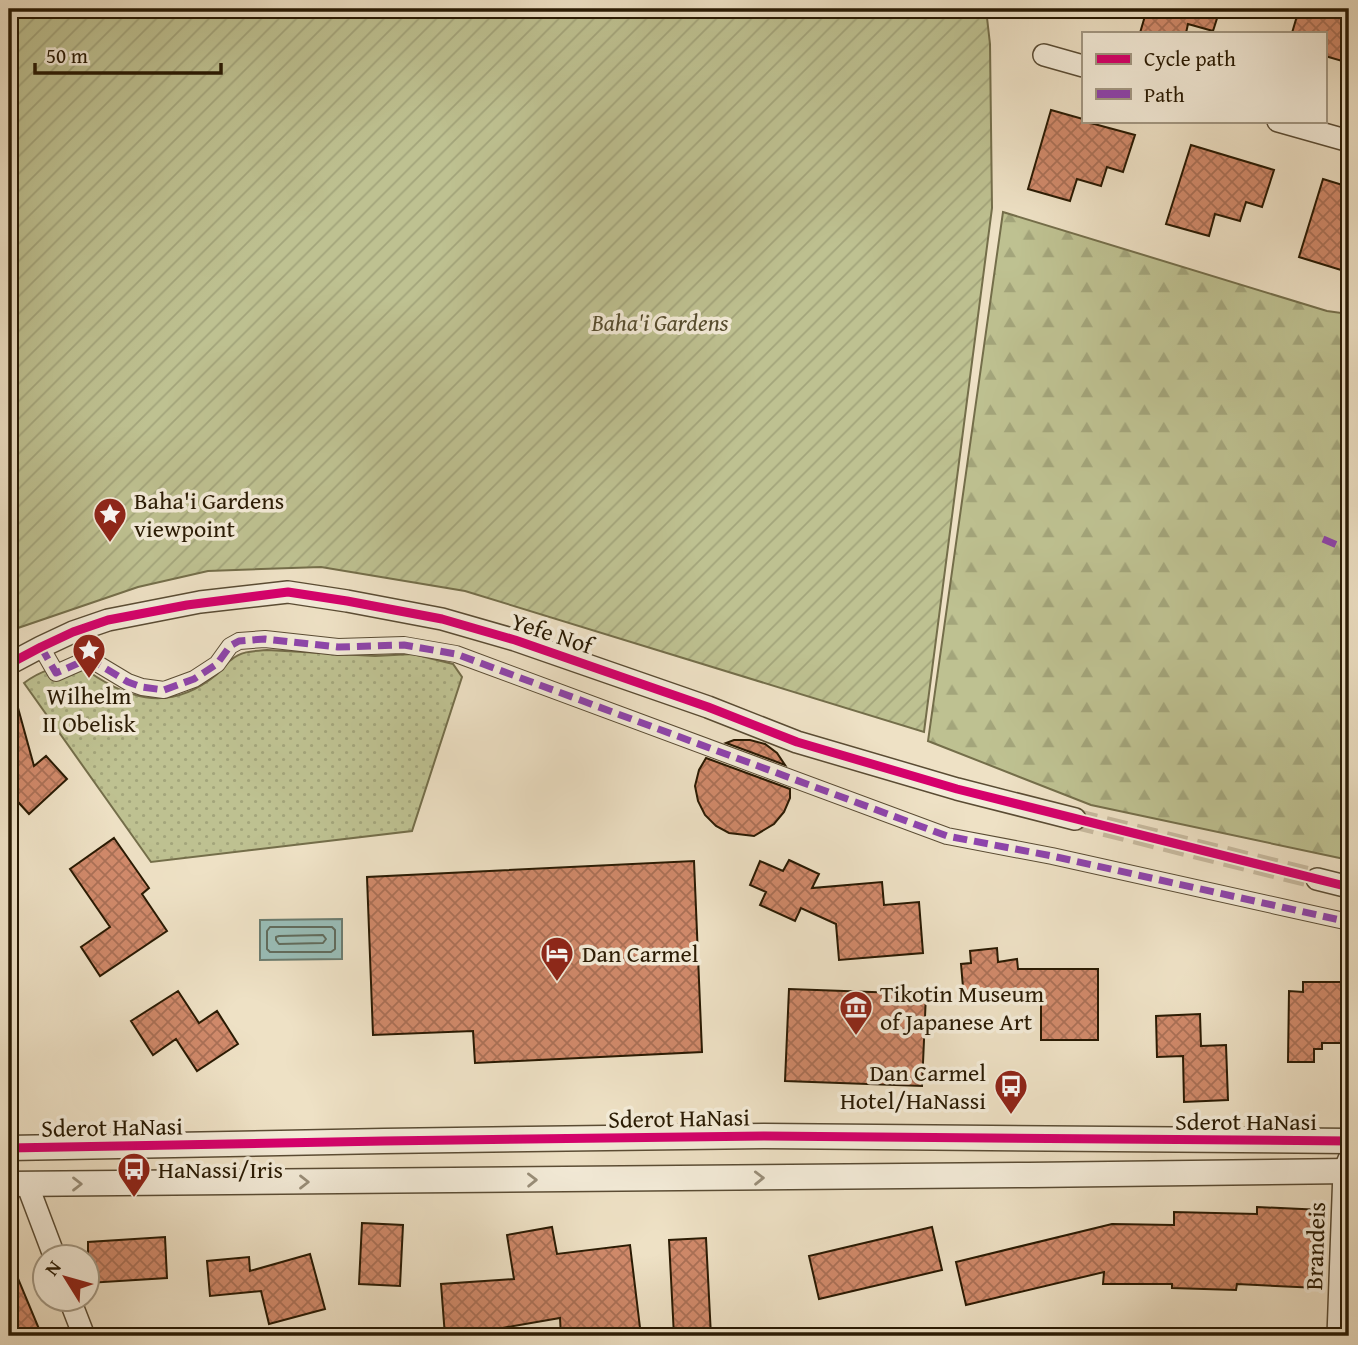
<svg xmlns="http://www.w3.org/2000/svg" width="1358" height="1345" font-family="'Gentium Book Plus',serif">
<defs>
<pattern id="grass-dots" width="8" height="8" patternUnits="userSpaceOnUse" patternTransform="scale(1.75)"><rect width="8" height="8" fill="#bec191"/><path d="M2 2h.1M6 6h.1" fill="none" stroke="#a3a57b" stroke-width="1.8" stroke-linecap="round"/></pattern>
<pattern id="forest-firs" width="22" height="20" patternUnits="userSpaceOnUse" patternTransform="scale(1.75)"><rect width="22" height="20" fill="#bec191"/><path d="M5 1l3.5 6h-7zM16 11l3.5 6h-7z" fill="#a3a57b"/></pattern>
<pattern id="garden-furrows" width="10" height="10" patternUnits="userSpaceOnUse" patternTransform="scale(1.75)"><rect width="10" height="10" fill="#bec191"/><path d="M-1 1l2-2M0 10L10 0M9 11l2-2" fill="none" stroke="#a3a57b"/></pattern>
<pattern id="building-cross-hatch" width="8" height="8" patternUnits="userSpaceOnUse" patternTransform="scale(1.75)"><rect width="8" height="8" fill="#d18a6b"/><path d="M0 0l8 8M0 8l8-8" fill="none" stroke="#aa7056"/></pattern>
</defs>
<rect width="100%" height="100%" fill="#eee1c5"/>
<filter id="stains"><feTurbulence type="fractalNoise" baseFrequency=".00286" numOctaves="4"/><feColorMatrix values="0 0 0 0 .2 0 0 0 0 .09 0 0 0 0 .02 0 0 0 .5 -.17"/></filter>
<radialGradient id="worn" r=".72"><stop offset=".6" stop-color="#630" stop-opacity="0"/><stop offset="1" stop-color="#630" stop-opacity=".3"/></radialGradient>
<path fill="url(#grass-dots)" stroke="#746e4a" stroke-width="2" d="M267 650 375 656 413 654 453 664 462 677 412 831 151 862 24 683C41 670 58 666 78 664 123 698 167 715 216 675 221 671 225 664 231 660 241 651 254 651 267 650Z"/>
<path fill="url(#forest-firs)" stroke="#746e4a" stroke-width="2" d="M1003 212 1327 311 1349 314V860L1091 805 928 741Z"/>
<path fill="url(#garden-furrows)" stroke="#746e4a" stroke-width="2" d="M9 9H986L990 44 992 208 924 732 465 591 321 567 208 571 138 587 9 631Z"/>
<path fill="#99bdb7" stroke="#6c7c6f" stroke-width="2" d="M342 919V959L260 960V920Z"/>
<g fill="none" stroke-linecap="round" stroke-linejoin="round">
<path stroke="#616c5d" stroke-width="2" d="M270 927H332L335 930V949L331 952H270L267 949V931Z
M323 935 326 939 323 943 279 944 276 940V937L279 936Z"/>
</g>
<path fill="url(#building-cross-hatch)" stroke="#291a03" stroke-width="2" d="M1147 9H1220L1213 31 1188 24 1186 33H1140Z
M1299 9H1349V63L1325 56V33H1292Z
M1051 110 1083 119V121L1135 135 1123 172 1107 167 1101 186 1077 179 1070 201 1028 189Z
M1191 145 1274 170 1262 207 1246 202 1240 221 1215 214 1209 236 1166 224Z
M1323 179 1349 187V244L1341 270 1299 257Z
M9 697H15L34 766 46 756 67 779 29 814 9 792Z
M734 740H750L765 744 777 753 785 765 726 743Z
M706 758 790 789V798L784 812 774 824 754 836 729 833 716 826 705 815 698 801 695 786 699 770Z
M114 838 149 888 142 894 167 931 100 976 81 947 110 927 70 869Z
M789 860 819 874 812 888 882 882 884 905 919 902 923 953 839 960 836 924 801 908 795 921 760 905 766 892 750 885 760 861 783 871Z
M694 861 702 1052 475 1063 473 1031 373 1035 367 877Z
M997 948 998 962 1017 959 1018 969H1098V1040H1041V990L964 999 961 964 971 963 970 951Z
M1303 982H1349V1043H1322V1049H1314V1062H1288L1289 991 1303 992Z
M789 989 926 994 922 1086 785 1081Z
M178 991 199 1023 217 1011 238 1044 197 1071 176 1039 153 1055 131 1021Z
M1200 1014 1201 1046 1226 1045 1228 1100 1184 1102 1183 1056 1157 1057 1156 1016Z
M1257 1207 1322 1210 1318 1288 1237 1284 1236 1290 1172 1288V1284H1103L1104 1272 966 1305 956 1262 1112 1224 1174 1225V1212L1257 1214Z
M362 1223 403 1225 400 1286 359 1284Z
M552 1227 557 1254 630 1245 641 1336H561L560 1318 502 1328 503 1336H445L441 1284 514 1279 507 1235Z
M932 1227 942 1270 819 1299 809 1256Z
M165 1237 167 1278 88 1283V1242Z
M706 1238 711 1336H674L669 1240Z
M310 1254 325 1309 269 1324 261 1291 210 1296 207 1261 249 1257 250 1271Z
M9 1257 42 1336H9Z"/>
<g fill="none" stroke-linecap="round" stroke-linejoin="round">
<path stroke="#c7b99e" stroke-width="21" stroke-dasharray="21 10" stroke-linecap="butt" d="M1075 819 1317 879"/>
<defs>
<path id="pedestrian" d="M41 647 56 673 81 662H90L98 664 128 682 142 687 164 690 194 679 217 664 230 646 239 641 265 639 338 647 404 645 456 654 947 836 1052 856 1349 922"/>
<path id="minor" d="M1044 55 1083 66
M1278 121 1349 141
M9 664 41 647 73 632 108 620 200 602 288 592 347 601 442 619 515 640 708 707 797 742 957 789 1075 819
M1317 879 1349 887
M27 1184 55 1258
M70 1300 84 1336
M1338 1336 1344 1171 1349 1159"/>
<path id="tertiary" d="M9 1148 384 1141 764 1136 1349 1141
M9 1184 1029 1175 1349 1171"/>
</defs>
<use href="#pedestrian" stroke="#5a4c34" stroke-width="18"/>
<use href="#minor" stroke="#5a4c34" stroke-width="24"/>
<use href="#tertiary" stroke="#5a4c34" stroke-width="27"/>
<use href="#pedestrian" stroke="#f4ecd9" stroke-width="16"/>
<use href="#minor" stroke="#f4ecd9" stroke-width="21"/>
<use href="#tertiary" stroke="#f4ecd9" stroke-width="24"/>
<path stroke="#8e44ad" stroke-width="7" stroke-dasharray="14 7" stroke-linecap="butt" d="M1323 539 1344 548 1349 549
M41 647 56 673 81 662H90L98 664 128 682 142 687 164 690 194 679 217 664 230 646 239 641 265 639 338 647 404 645 456 654 947 836 1052 856 1349 922"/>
<defs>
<path id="cycleway" d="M9 664 41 647 73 632 108 620 187 605 288 592 347 601 442 619 515 640 708 707 797 742 957 789 1349 887
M9 1148 384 1141 764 1136 1349 1141"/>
</defs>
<use href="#cycleway" stroke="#f4ecd9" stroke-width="13"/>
<use href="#cycleway" stroke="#d6006c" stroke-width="9"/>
</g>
<defs><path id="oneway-chevron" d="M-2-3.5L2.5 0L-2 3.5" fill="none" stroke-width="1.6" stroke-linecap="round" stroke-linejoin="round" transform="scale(1.75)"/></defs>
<g stroke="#998e79">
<use href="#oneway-chevron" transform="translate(759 1178) rotate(-1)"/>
<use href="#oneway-chevron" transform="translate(532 1180) rotate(-1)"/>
<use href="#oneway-chevron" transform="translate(304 1182)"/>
<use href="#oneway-chevron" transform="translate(77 1184)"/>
</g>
<defs>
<symbol id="sight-pin" viewBox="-11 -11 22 30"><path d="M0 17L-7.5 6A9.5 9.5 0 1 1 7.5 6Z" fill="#8f2418" stroke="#f4ecd9"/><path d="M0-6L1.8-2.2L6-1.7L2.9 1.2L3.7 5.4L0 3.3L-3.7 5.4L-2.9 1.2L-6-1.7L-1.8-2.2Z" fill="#fff"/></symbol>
<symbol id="hotel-pin" viewBox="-11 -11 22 30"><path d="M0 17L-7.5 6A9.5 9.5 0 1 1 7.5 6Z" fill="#8f2418" stroke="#f4ecd9"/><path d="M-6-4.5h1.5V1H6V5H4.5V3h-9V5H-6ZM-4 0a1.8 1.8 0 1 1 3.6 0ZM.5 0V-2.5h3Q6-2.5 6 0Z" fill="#fff"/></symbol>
<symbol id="museum-pin" viewBox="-11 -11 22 30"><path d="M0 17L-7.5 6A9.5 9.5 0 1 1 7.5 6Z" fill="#8f2418" stroke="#f4ecd9"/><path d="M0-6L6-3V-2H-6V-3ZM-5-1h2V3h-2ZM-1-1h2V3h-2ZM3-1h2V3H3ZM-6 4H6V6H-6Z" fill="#fff"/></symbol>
<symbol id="bus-pin" viewBox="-11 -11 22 30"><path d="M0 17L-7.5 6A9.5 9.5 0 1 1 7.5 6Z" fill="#8f2418" stroke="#f4ecd9"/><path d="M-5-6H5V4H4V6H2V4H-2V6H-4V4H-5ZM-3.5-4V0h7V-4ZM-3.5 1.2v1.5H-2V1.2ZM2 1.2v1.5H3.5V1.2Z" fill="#fff"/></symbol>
</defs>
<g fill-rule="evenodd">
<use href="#sight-pin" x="91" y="495" width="38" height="52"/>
<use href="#sight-pin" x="70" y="631" width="38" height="52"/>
<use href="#hotel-pin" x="538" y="934" width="38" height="52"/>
<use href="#museum-pin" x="837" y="988" width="38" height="52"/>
<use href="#bus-pin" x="992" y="1067" width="38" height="52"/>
<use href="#bus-pin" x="115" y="1150" width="38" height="52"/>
</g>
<g text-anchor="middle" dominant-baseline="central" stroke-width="7" stroke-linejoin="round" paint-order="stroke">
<g font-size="24" font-style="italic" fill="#564c2e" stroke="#f4ecd9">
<text x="660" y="322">Baha'i Gardens</text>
</g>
<g font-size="24" fill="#291a03" stroke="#f4ecd9" text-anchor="start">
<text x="134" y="500">Baha'i Gardens<tspan x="134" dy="28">viewpoint</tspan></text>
<text x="89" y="695" text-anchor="middle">Wilhelm<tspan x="89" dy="28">II Obelisk</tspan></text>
<text x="582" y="953">Dan Carmel</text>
<text x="880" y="993">Tikotin Museum<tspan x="880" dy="28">of Japanese Art</tspan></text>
<text x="986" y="1072" text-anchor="end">Dan Carmel<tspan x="986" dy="28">Hotel/HaNassi</tspan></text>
<text x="158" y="1169">HaNassi/Iris</text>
</g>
<g font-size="24" fill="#291a03" stroke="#f4ecd9">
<text transform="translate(552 633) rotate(18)">Yefe Nof</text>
<text transform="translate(679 1118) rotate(-1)">Sderot HaNasi</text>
<text x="1246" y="1121">Sderot HaNasi</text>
<text transform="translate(112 1127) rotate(-1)">Sderot HaNasi</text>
<text transform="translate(1315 1246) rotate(-88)">Brandeis</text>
</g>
</g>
<rect width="1358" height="1345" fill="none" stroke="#eee1c5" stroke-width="35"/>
<rect x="10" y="10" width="1337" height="1324" fill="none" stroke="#291a03" stroke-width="3.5"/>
<rect x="18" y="18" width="1323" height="1310" fill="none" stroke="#291a03" stroke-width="2"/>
<rect x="1082" y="32" width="245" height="91" fill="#f4ecd9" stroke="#a39883" stroke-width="2"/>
<rect x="1096" y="54" width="35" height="10" fill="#d6006c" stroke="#a39883" stroke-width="2"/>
<text x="1144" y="66" font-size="21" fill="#291a03">Cycle path</text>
<rect x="1096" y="89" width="35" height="10" fill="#8e44ad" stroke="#a39883" stroke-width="2"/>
<text x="1144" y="102" font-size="21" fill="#291a03">Path</text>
<g transform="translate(66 1278) rotate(307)"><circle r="33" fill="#f4ecd9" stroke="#a39883" stroke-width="2"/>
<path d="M0-5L12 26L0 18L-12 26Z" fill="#8f2418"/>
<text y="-10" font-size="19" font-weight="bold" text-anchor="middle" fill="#291a03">N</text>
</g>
<path d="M35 63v10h186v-10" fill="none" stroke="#291a03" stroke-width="3.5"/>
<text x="46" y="63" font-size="21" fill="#291a03" stroke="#f4ecd9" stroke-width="5" paint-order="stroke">50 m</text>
<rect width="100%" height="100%" filter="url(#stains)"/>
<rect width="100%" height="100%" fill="url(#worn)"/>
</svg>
